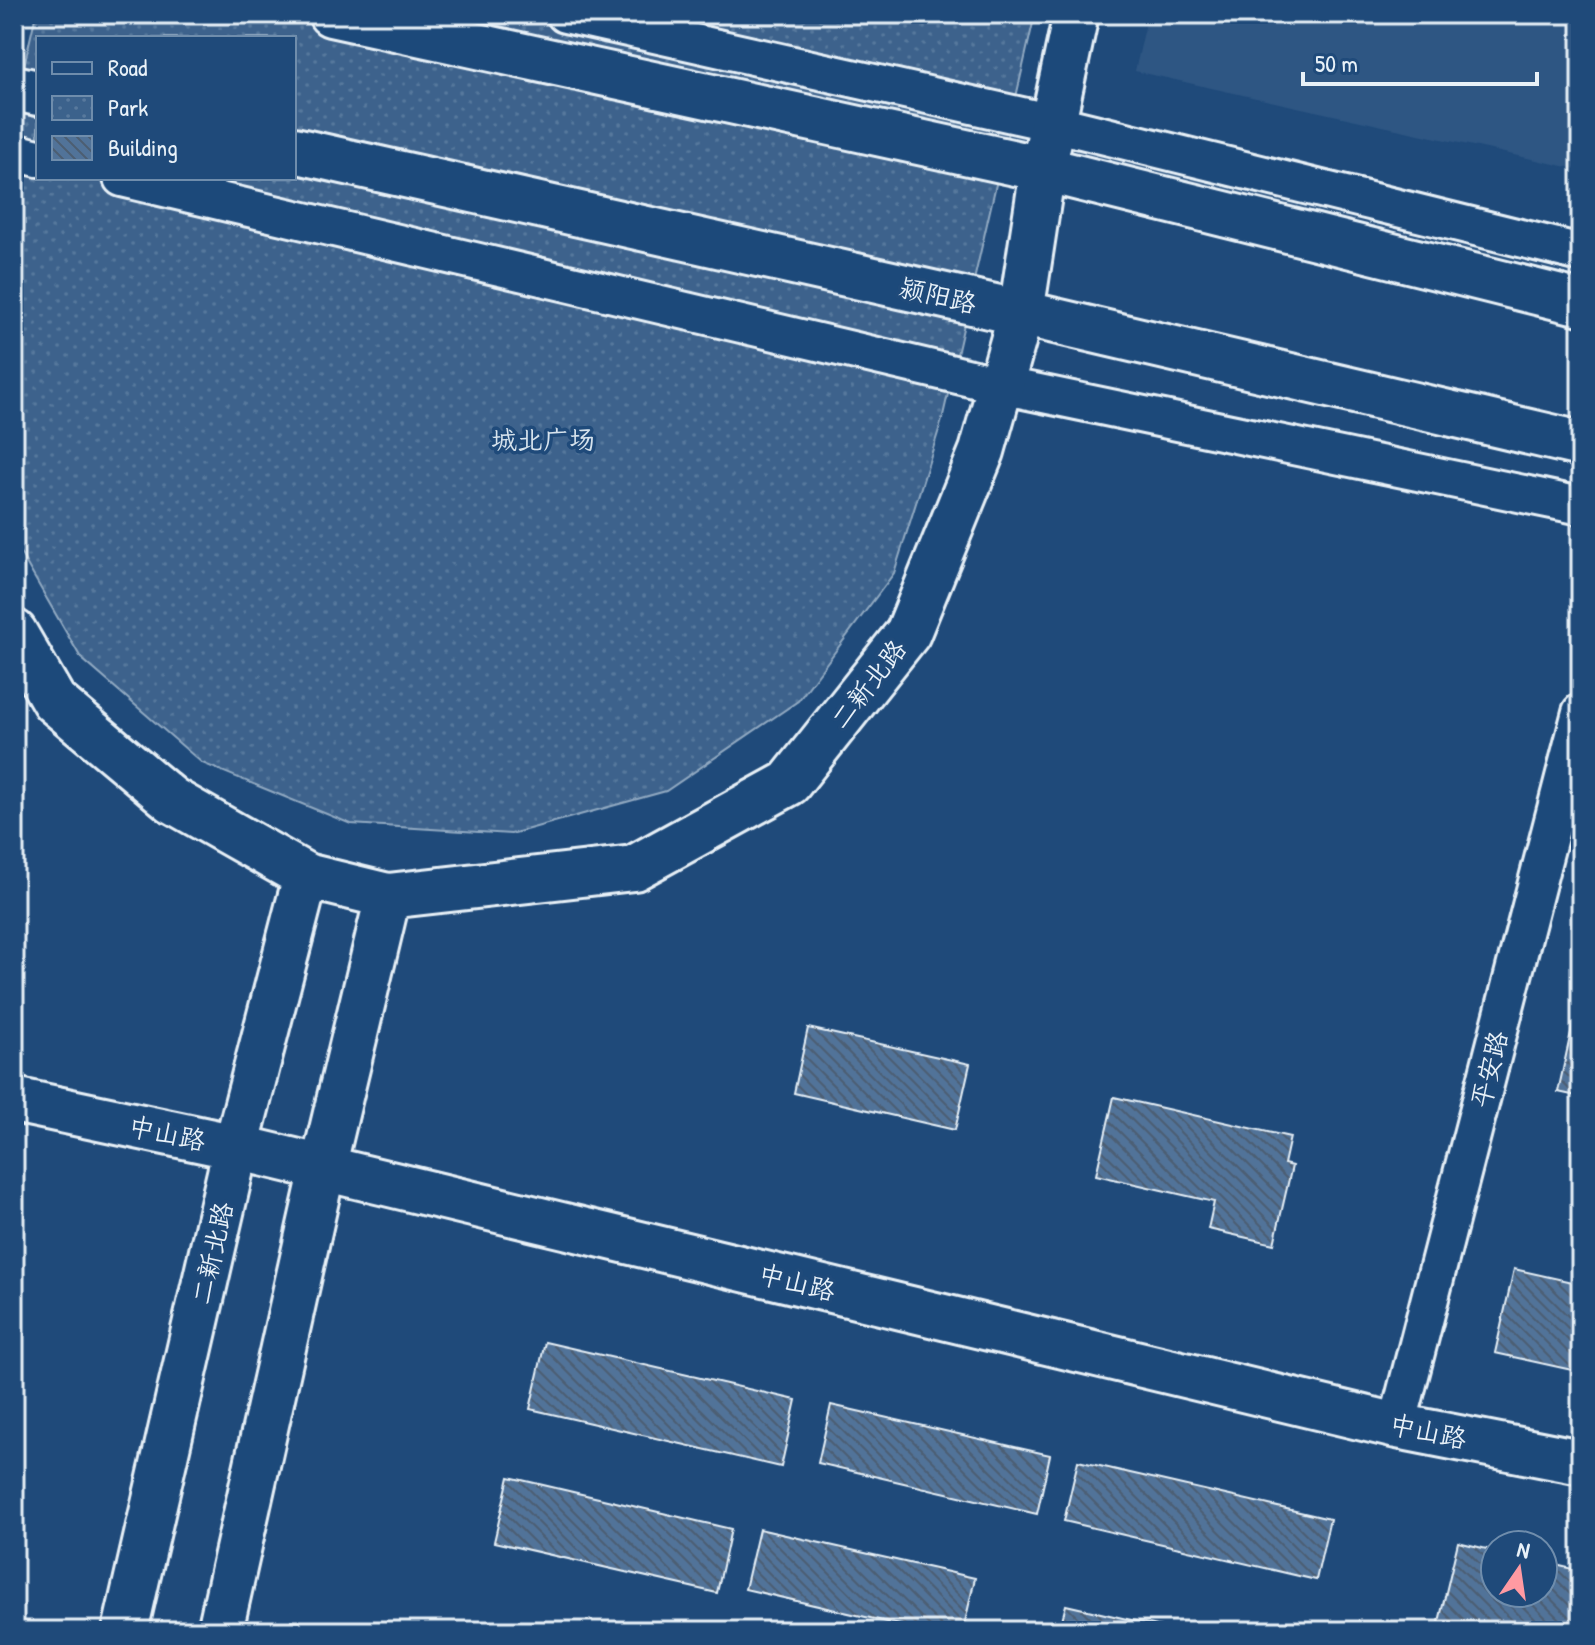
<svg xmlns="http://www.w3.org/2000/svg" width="1595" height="1645" font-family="'Patrick Hand','LXGW WenKai TC',sans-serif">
<defs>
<pattern id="park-dots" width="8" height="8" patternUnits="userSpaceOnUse" patternTransform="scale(2)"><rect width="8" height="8" fill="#3c628c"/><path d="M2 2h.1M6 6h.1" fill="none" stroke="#58799d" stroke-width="1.8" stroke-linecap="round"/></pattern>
<pattern id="building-back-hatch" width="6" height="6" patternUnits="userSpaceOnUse" patternTransform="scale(2)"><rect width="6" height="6" fill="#517399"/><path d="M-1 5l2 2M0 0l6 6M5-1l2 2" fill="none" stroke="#4c5e72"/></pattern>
</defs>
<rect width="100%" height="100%" fill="#1f4a7a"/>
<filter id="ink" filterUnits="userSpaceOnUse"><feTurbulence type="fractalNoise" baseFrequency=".0125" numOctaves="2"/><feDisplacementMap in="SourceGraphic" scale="16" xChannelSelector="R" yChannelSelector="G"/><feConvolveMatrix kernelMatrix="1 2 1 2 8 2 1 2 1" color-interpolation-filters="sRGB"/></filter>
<g filter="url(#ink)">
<path fill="#2e5683" d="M1148 14H1581V170L1135 71Z"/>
<path fill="url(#park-dots)" stroke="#92aac2" stroke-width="2" fill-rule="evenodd" d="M36 14H1035L942 420 894 573 798 701 666 791 511 834 351 824 202 763 81 658 14 542V109ZM38 38H294V178H38Z"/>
<path fill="url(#building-back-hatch)" stroke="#e8f1f8" stroke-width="2" d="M1573 1023 1581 1025V1097L1558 1092Z
M808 1028 970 1064 955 1130 794 1093Z
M1114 1097 1290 1137 1284 1164 1292 1166 1274 1244 1208 1229 1214 1202 1096 1175Z
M1514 1269 1581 1284V1372L1495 1353Z
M545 1342 796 1400 781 1467 530 1409Z
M831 1405 1050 1455 1037 1514 818 1463Z
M1078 1461 1330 1519 1316 1580 1064 1521Z
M509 1477 731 1529 717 1593 494 1542Z
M759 1529 975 1578 963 1631H926L745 1589Z
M1458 1542 1495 1551V1593H1543V1562L1581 1571V1631L1437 1630Z
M1066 1605 1179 1631H1059Z"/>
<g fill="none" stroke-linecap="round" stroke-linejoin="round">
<defs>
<path id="minor" d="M565 14 1053 123 1581 253
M14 152 38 158
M122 178 1000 385 1581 506
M1397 1426 1581 712"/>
<path id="tertiary" d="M1043 169 1076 14
M14 1100 236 1147 1397 1426 1581 1462"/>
<path id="secondary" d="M331 14 1043 169 1581 303
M14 88 38 93
M294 150 1021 313 1581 444
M14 632 54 701 172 800 306 876 388 896 634 868 789 783 908 633 982 451 1021 313 1043 169
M125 1631 236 1147 306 876
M220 1631 323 1168 388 896"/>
</defs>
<use href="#minor" stroke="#e8f1f8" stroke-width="42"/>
<use href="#tertiary" stroke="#e8f1f8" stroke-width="50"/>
<use href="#secondary" stroke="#e8f1f8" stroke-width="50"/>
<use href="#minor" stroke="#1f4a7a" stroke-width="36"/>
<use href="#tertiary" stroke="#1f4a7a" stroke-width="44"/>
<use href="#secondary" stroke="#1f4a7a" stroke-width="44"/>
</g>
</g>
<g text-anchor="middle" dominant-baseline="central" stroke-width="7" stroke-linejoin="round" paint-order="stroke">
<g font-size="26" fill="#e8f1f8" stroke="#1f4a7a">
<text transform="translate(938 295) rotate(13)">颍阳路</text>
<text transform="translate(868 684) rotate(-52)">二新北路</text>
<text transform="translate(1489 1069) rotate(-76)">平安路</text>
<text transform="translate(167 1133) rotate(12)">中山路</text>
<text transform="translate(212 1253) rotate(-77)">二新北路</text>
<text transform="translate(797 1282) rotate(14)">中山路</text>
<text transform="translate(1428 1431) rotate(12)">中山路</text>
</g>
<g font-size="26" fill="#d7e3ed" stroke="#1f4a7a">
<text x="543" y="439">城北广场</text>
</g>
</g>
<rect width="1595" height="1645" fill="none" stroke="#1f4a7a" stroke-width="48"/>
<rect x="24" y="24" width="1547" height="1597" fill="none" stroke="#e8f1f8" stroke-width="3" filter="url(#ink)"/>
<rect x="36" y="36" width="260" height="144" fill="#1f4a7a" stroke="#6f8dac" stroke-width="2"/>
<rect x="52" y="62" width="40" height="12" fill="#1f4a7a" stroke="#6f8dac" stroke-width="2"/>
<text x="108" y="76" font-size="24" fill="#e8f1f8">Road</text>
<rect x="52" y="96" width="40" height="24" fill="url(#park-dots)" stroke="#6f8dac" stroke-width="2"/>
<text x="108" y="116" font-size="24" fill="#e8f1f8">Park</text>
<rect x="52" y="136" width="40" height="24" fill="url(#building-back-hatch)" stroke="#6f8dac" stroke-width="2"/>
<text x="108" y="156" font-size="24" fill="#e8f1f8">Building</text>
<g transform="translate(1519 1569) rotate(13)"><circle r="38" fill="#1f4a7a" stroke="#6f8dac" stroke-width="2"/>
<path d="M0-6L14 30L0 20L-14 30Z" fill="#ff9aa2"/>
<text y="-12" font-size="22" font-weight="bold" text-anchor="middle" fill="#e8f1f8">N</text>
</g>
<path d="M1303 72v12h234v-12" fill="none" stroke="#e8f1f8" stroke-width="4"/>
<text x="1315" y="72" font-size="24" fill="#e8f1f8" stroke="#1f4a7a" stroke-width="6" paint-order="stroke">50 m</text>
</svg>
